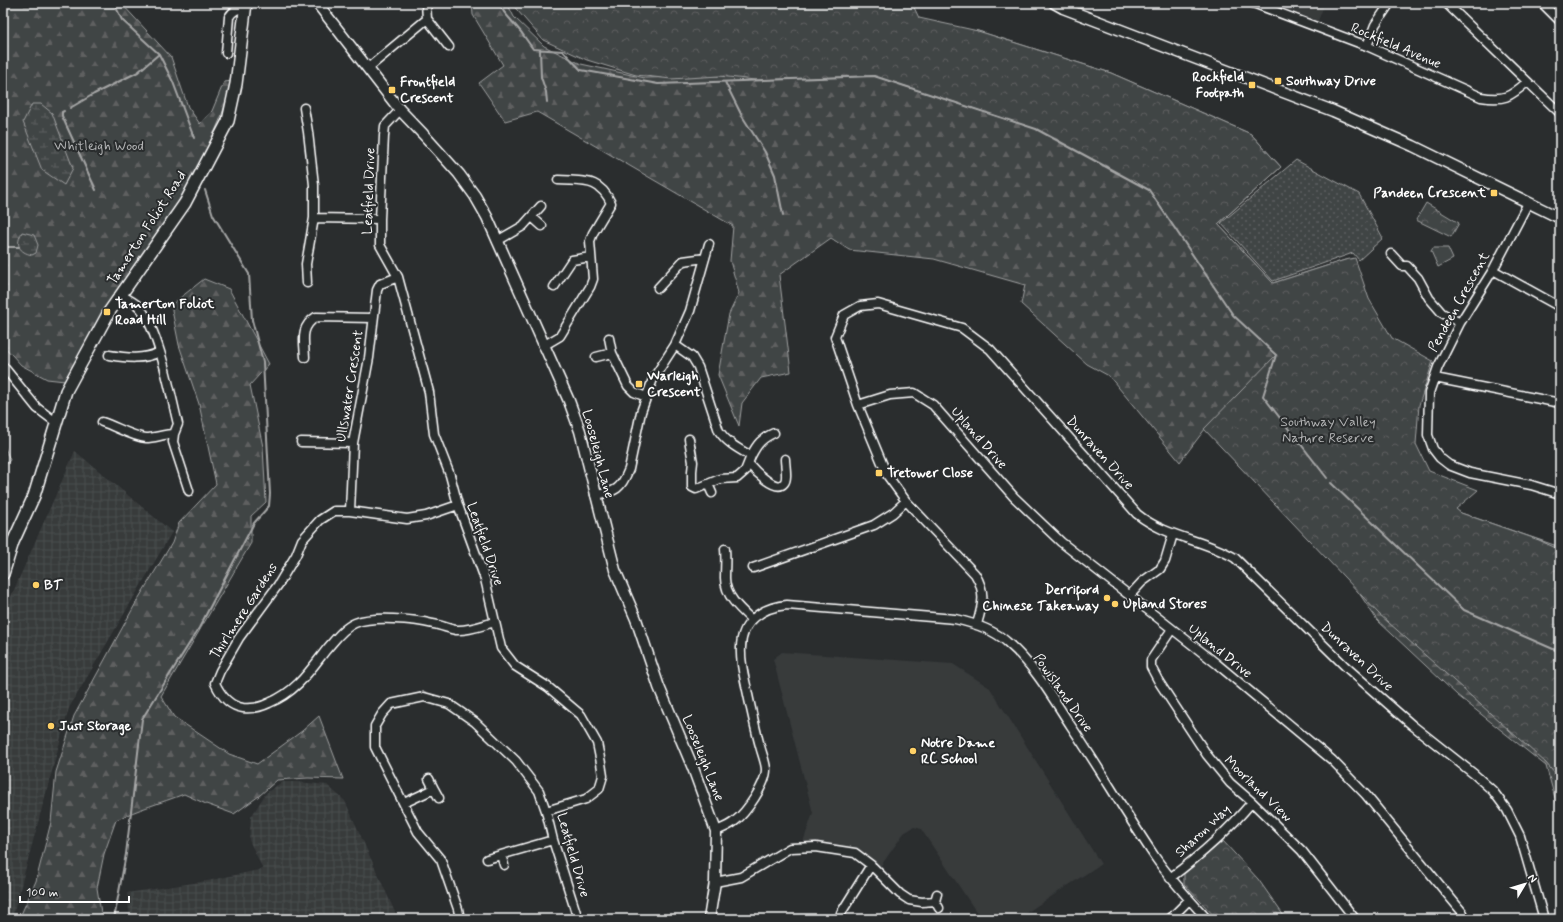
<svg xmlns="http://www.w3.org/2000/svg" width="1563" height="922" font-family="Mynerve,sans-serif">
<defs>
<pattern id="industrial-grid" width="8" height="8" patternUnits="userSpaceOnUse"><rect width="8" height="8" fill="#373a3b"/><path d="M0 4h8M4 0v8" fill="none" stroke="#4b4e4f"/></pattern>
<pattern id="grass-dots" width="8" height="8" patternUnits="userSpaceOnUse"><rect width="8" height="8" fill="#414445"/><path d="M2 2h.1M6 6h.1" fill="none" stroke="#5e6061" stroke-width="1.8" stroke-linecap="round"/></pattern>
<pattern id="forest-firs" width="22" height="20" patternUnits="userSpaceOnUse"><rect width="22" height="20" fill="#414445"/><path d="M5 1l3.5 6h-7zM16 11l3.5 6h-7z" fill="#5e6061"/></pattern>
<pattern id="wetland-marsh" width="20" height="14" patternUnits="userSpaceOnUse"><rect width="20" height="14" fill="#414445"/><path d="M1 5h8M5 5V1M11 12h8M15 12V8" fill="none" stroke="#5e6061"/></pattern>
<pattern id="park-crowns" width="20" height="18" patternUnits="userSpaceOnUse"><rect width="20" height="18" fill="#414445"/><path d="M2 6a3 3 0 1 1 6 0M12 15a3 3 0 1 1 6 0" fill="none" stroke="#5e6061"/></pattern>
</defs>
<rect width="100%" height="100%" fill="#2a2d2e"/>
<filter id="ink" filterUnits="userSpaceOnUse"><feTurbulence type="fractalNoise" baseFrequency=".025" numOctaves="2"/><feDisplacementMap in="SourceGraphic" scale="8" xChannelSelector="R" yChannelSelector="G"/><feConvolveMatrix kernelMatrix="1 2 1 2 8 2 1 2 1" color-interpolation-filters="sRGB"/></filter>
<g filter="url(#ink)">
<path fill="#373a3b" d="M1270 3H1325L1318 21Z
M782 652 953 664 990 688 1101 864 1017 919H981L921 829 914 827 904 833 880 867 844 846 803 842 813 813 773 659Z"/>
<path fill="url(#industrial-grid)" d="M75 451 172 532 69 708 12 919H3V615Z
M282 782H298L327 785 345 801 398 919H130L127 893 207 881 263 869 249 840 251 817 266 793Z"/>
<path fill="url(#grass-dots)" stroke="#a0a2a2" d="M1296 160 1359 194 1383 238 1359 260 1353 253 1273 281 1221 223Z
M3 443 10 460 3 468Z"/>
<path fill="url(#forest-firs)" stroke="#a0a2a2" d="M3 3H121L171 57 188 107 200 124 212 111 224 82 233 81 221 117 197 173 95 327 65 381 47 379 21 365 3 345Z
M472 3H507L514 17 544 46 581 64 645 78 718 76 746 3 756 7 795 5 799 3 915 25 978 31 1111 73 1251 134 1281 167 1218 224 1273 283 1345 260 1323 302 1302 423 1461 513 1560 547V816L1546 766 1457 695 1377 620 1357 590 1205 429 1180 462 1109 376 1087 364 1021 304 1025 285 934 259 849 250 831 238 779 275 791 372 761 378 742 403 739 426 718 375 729 314 739 293 730 261 733 226 537 112 505 121 479 83 503 65 473 15Z
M204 279 229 289 269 364 250 385 263 447 266 502 251 516V543L161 696 174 717 229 754 257 764 302 731 319 716 343 779 308 778 277 780 259 796 234 814 206 804 184 794C161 803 138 809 116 820L104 854 97 888 102 919H19L36 881 51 822 56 772 74 716 137 601 172 543 179 523 216 484 199 404 179 345 171 305Z"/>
<path fill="url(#wetland-marsh)" stroke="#a0a2a2" d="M32 104H41L52 113 73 168 64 185 42 170 23 122Z
M22 232 34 235 38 245 36 253 32 255C19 252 15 245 22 232Z"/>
<path fill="url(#park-crowns)" stroke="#a0a2a2" d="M511 3H746L756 7 795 5 799 3H912L919 18 978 31 1111 73 1251 134 1281 167 1218 224 1273 283 1345 260 1355 258 1369 299 1392 338 1433 361 1419 405 1416 444 1429 471 1478 490 1456 509 1461 513 1539 540 1560 550V780L1546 763 1379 614 1204 429 1276 355 1233 315 1149 190 1036 129 874 76 755 80 719 76 671 79 636 75 587 60 543 40Z
M1426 203 1459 223 1451 237 1416 220Z
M1223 841 1258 879 1286 919H1217L1184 884V874Z"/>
<path fill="#414445" stroke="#a0a2a2" d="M1433 248H1448L1453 259 1438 267 1431 251Z"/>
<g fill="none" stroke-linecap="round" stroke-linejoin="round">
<path stroke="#a6a7a7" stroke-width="2" d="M114 3 122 20 159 54 173 82 194 138
M499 3 504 12 521 32 533 49 563 51 581 70 658 84 874 76 1036 129 1149 190 1233 315 1276 355 1263 396 1294 436
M540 50 541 77 546 92 547 102
M725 82 742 116 765 152 775 175 783 215
M70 108 94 94 138 72 159 54
M64 111 62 112V116L96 190
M3 247H19
M1296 438 1327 478
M1331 483 1464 610 1560 652
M114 919 126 854 142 719 199 628 254 523 269 506 270 494 263 362 252 320 249 274 213 215 205 190"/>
<defs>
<path id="minor" d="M426 3 427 19 449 47
M1253 3 1367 46 1481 97C1504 101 1510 97 1527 82
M1446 3 1560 113
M1542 3 1560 21
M1367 46 1375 25 1390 3
M226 53 229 17C233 10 238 9 245 7
M368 68 427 19
M304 108 308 132 314 185V218L306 264 307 283
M400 110 385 126 384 136 380 219V245L398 277 429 392 434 434 450 475 458 505 485 579 501 648 515 666 548 687 581 715 597 743 601 763 603 776 599 789 586 799 546 811
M1528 203 1493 270 1460 323 1438 367 1429 393 1428 435 1433 449 1440 458 1449 465 1470 473 1531 485 1560 494
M532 217 542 226
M314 218 380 219
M497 241 523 226 541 206
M1391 254 1402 266H1407L1418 278 1429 298 1442 313 1460 323
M1493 270 1560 307
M554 287 572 260 591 257
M658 288 683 261 705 258
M121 295C127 299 137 303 141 309 160 335 170 392 178 424L174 434 173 442 189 491
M609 338 612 353 628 386 634 392 646 397
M675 345 692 357 698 367 719 431C727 443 739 449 751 456L745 471 737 478 720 479 696 489 692 487V471L693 462 689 439
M543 346 560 336 590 287 593 279 590 241 593 233 611 203C599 177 583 182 558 180
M109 355C127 358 143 360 160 352
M305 357C304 340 300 327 316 317L373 318
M596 357 612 353
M3 366 37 408 57 423
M1435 378 1560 403
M858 405 890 395 914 393 933 405 1014 497 1061 542 1217 664 1332 760 1366 795 1448 895 1463 913 1465 919
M102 422C115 426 133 437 146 438 155 438 164 434 174 434
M301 442 353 443
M751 456C757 444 762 438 774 433
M749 464C754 470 776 493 784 483 788 479 785 465 785 459
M708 484 712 493
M595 495C616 492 621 489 629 469L641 412 653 379 675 345 690 311 709 244
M458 505 426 516 407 519 350 511H334L320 520 302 540 296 555 278 585 239 638 220 671 215 683C221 696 229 706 243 708 252 709 261 707 269 703 296 692 309 672 326 650 334 641 343 628 355 623 372 616 414 619 433 624 441 625 449 629 456 630 469 631 483 625 495 622
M350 511 353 443 369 358 377 290 380 284 398 277
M725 549C726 559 725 568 725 578 725 596 740 609 752 620
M753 568 874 525 893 513 906 501
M1130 595 1142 582 1160 569 1165 561 1173 534
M977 624C983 604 986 592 975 574L906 501 887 475 858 405 835 337 844 315 860 306 878 304 962 328 990 349 1137 514C1167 538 1203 539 1235 558L1346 667 1412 725 1474 774 1493 791 1507 810 1520 836 1544 919
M1172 629 1151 660V667L1159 682 1207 755 1230 783 1252 802 1302 851 1355 919
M434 789 439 798
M404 803 434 789 429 779
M716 831C723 828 729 826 735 821 746 813 766 784 766 770 766 763 762 754 760 746 755 728 751 709 747 690 744 676 740 662 741 648 741 621 763 607 787 605L955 619C973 623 993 629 1007 642 1034 665 1052 697 1071 726 1100 769 1126 814 1155 857 1170 879 1189 899 1207 919
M501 855 504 865
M487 859 553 840
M1170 878C1201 855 1228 831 1252 802
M715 882 741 877 790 848 816 847 855 853 871 865 900 894 909 900 922 902 935 901
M937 894 935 901 939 908
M841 913 871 865
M460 919 458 909 441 860 418 832 375 747V726L382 714 391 704 424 697 449 704 475 722 516 761 539 791 546 811 553 840 578 919
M1170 919 1189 900"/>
<path id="tertiary" d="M317 3 400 110 423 134 459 174 475 196 487 217 569 401 580 431 615 570 636 619 659 687 693 768 716 831 715 882 709 919
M1054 3 1063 8 1333 111 1413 146 1560 218"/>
<path id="secondary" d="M3 574 13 542 34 496 66 391 109 312 185 203 228 121 236 84 246 3"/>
</defs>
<use href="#minor" stroke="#fff" stroke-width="11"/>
<use href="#tertiary" stroke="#fff" stroke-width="13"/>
<use href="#secondary" stroke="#fff" stroke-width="14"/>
<use href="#minor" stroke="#2a2d2e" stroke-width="8"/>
<use href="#tertiary" stroke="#2a2d2e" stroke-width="10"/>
<use href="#secondary" stroke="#2a2d2e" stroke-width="11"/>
</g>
</g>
<g fill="#ffd166" stroke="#2a2d2e" stroke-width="1.5">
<rect x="1274" y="77" width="8" height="8" rx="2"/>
<rect x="1248" y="81" width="8" height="8" rx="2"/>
<rect x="388" y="86" width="8" height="8" rx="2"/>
<rect x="1490" y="189" width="8" height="8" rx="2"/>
<rect x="103" y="308" width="8" height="8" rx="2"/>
<rect x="635" y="380" width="8" height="8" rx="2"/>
<rect x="875" y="469" width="8" height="8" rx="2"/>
<circle cx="36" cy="585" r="4"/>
<circle cx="1107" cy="598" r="4"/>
<circle cx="1115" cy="604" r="4"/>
<circle cx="51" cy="726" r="4"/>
<circle cx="913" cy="751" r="4"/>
</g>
<g text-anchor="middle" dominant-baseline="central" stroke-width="4" stroke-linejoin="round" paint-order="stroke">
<g font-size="14" fill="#fff" stroke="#2a2d2e">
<text transform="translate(1396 46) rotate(23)">Rockfield Avenue</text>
<text transform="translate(369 191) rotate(-88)">Leatfield Drive</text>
<text transform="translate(147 228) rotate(-57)">Tamerton Foliot Road</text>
<text transform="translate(1459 302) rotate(-61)">Pendeen Crescent</text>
<text transform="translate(350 386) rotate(-81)">Ullswater Crescent</text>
<text transform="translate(979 438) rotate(49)">Upland Drive</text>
<text transform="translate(1100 453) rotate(48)">Dunraven Drive</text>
<text transform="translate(598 454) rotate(75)">Looseleigh Lane</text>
<text transform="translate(485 544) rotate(71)">Leatfield Drive</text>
<text transform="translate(244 611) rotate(-57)">Thirlmere Gardens</text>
<text transform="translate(1220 651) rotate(39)">Upland Drive</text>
<text transform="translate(1357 657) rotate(43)">Dunraven Drive</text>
<text transform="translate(1063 693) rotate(55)">Powisland Drive</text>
<text transform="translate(703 758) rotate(68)">Looseleigh Lane</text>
<text transform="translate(1258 789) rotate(44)">Moorland View</text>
<text transform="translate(1203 831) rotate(-43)">Sharon Way</text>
<text transform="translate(573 855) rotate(74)">Leatfield Drive</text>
</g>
<g font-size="14" font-weight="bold" fill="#fff" stroke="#2a2d2e" text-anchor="start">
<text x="1244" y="77" text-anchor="end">Rockfield<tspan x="1244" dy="16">Footpath</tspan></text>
<text x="1286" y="81">Southway Drive</text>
<text x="400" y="82">Frontfield<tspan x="400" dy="16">Crescent</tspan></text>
<text x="1486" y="193" text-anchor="end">Pandeen Crescent</text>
<text x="115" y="304">Tamerton Foliot<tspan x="115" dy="16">Road Hill</tspan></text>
<text x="647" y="376">Warleigh<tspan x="647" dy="16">Crescent</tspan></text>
<text x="887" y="473">Tretower Close</text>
<text x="44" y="585">BT</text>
<text x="1099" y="590" text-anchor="end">Derriford<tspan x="1099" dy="16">Chinese Takeaway</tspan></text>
<text x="1123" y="604">Upland Stores</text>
<text x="59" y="726">Just Storage</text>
<text x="921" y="743">Notre Dame<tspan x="921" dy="16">RC School</tspan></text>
</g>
<g font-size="14" fill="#b3b4b5" stroke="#2a2d2e">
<text x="99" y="146">Whitleigh Wood</text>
<text x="1328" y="422">Southway Valley<tspan x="1328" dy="16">Nature Reserve</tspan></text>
</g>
</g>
<rect width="1563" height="922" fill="none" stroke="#2a2d2e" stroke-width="16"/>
<rect x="8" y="8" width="1547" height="906" fill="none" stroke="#fff" stroke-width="1.5" filter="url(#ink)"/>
<g transform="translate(1525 884) rotate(52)" stroke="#2a2d2e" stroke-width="3" paint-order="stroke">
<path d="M0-3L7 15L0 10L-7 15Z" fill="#ffffff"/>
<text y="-6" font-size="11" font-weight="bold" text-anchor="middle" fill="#ffffff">N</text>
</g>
<path d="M20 896v6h109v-6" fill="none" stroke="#ffffff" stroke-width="2"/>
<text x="26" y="896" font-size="12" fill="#ffffff" stroke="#2a2d2e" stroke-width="3" paint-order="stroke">100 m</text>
</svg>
